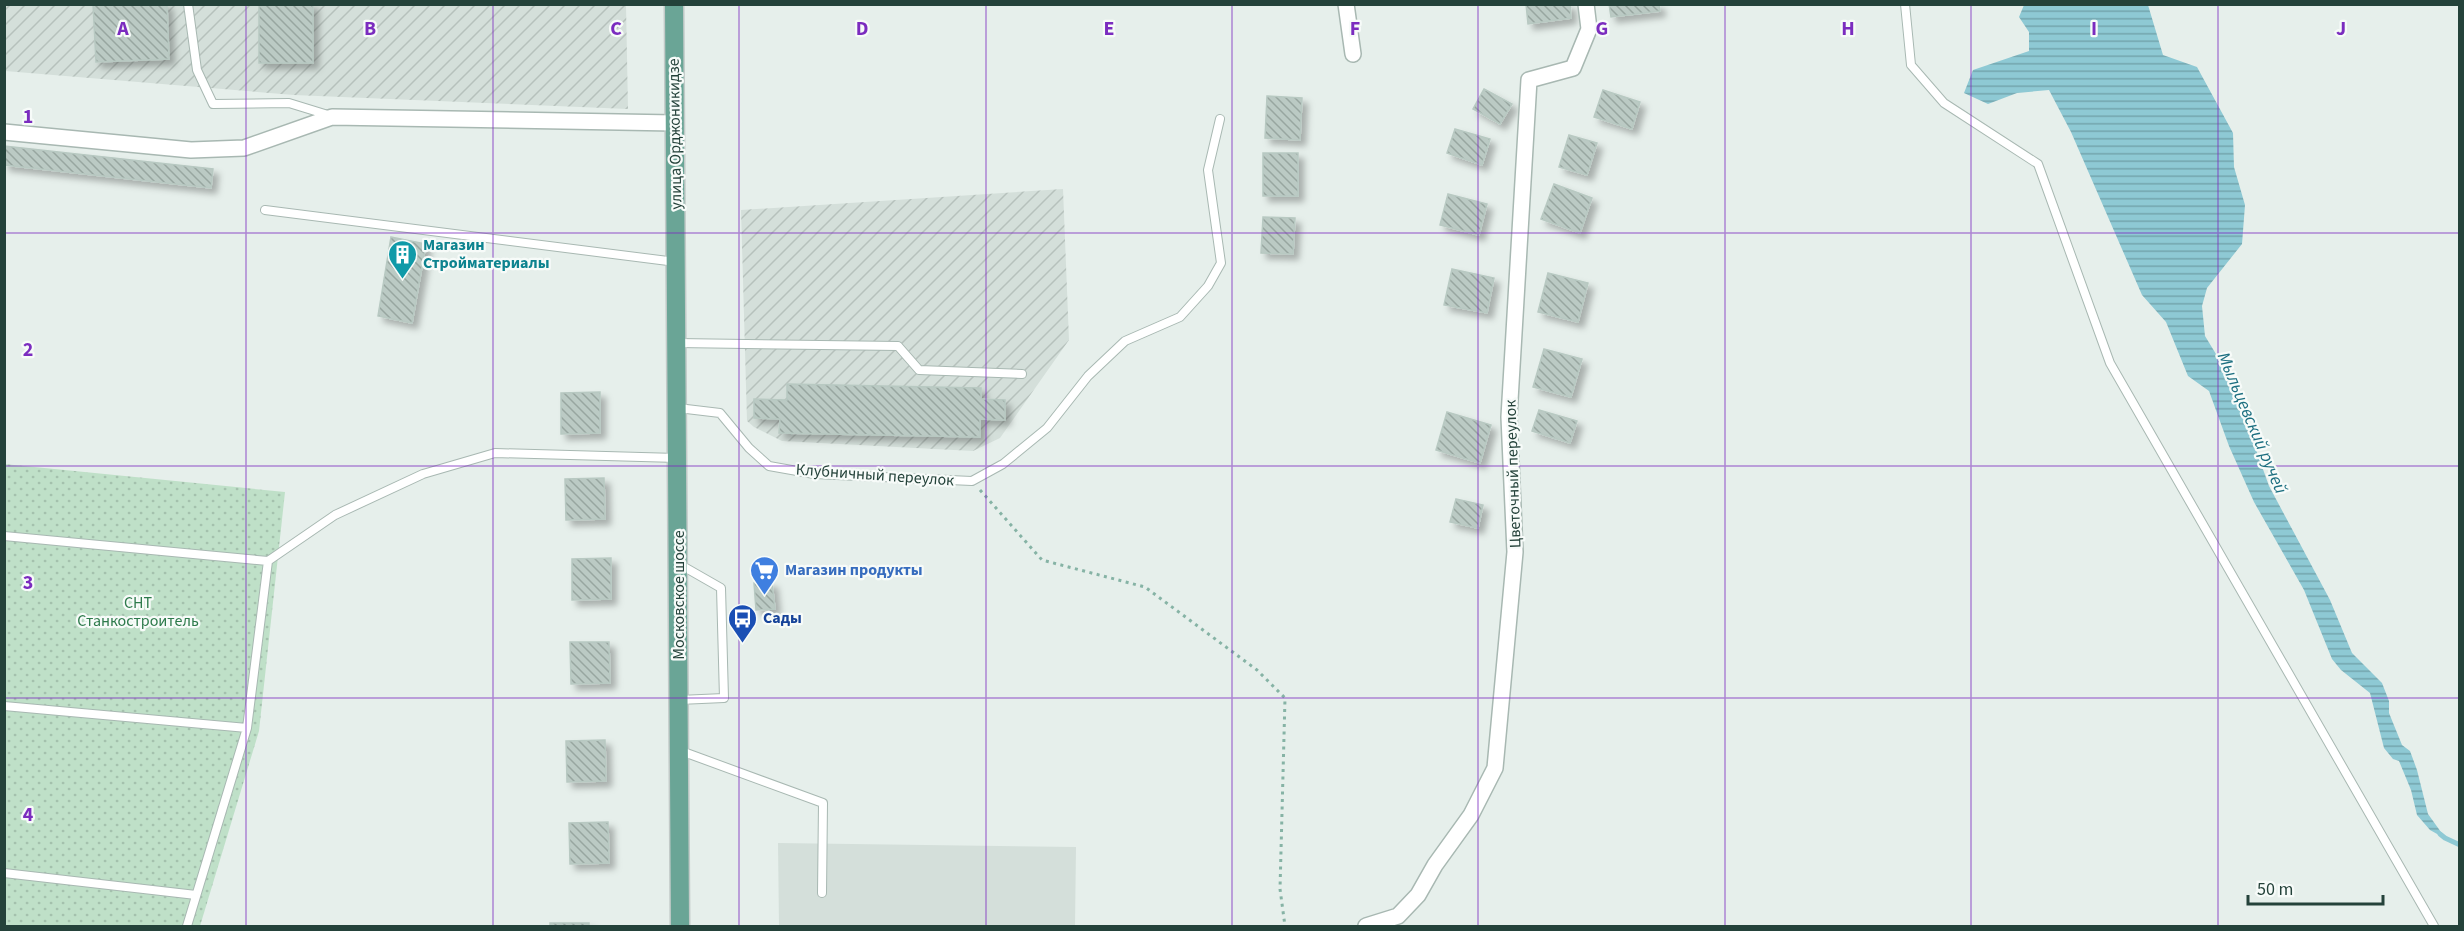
<svg xmlns="http://www.w3.org/2000/svg" width="2464" height="931" font-family="'Source Sans 3',sans-serif">
<defs>
<pattern id="industrial-furrows" width="10" height="10" patternUnits="userSpaceOnUse" patternTransform="scale(1.5)"><rect width="10" height="10" fill="#d4dfda"/><path d="M-1 1l2-2M0 10L10 0M9 11l2-2" fill="none" stroke="#b6c1bc"/></pattern>
<pattern id="garden-dots" width="8" height="8" patternUnits="userSpaceOnUse" patternTransform="scale(1.5)"><rect width="8" height="8" fill="#bfe0c8"/><path d="M2 2h.1M6 6h.1" fill="none" stroke="#a4c1ad" stroke-width="1.8" stroke-linecap="round"/></pattern>
<pattern id="water-rules" width="6" height="5" patternUnits="userSpaceOnUse" patternTransform="scale(1.5)"><rect width="6" height="5" fill="#8ec9d4"/><path d="M0 2.5h6" fill="none" stroke="#74a5ad"/></pattern>
<pattern id="building-back-hatch" width="6" height="6" patternUnits="userSpaceOnUse" patternTransform="scale(1.5)"><rect width="6" height="6" fill="#bbcac4"/><path d="M-1 5l2 2M0 0l6 6M5-1l2 2" fill="none" stroke="#98a6a0"/></pattern>
<filter id="shadow"><feDropShadow dx="5.5" dy="5.5" stdDeviation="3" flood-color="#0004"/></filter>
</defs>
<rect width="100%" height="100%" fill="#e6efeb"/>
<path fill="#d4dfda" d="M778 843 1076 847 1075 926H779Z"/>
<path fill="url(#industrial-furrows)" d="M4 5H626L628 109 294 95 5 71Z
M1063 189 1069 340 1000 438 973 451 782 441 754 427 747 421 741 210Z"/>
<path fill="url(#garden-dots)" d="M4 464 285 492 259 731 200 926H5Z"/>
<path fill="url(#water-rules)" d="M2024 5H2148L2163 55 2197 67 2233 133 2234 167 2245 205 2242 244 2207 288 2202 306 2205 336 2230 377 2269 486 2330 600 2352 653 2382 683 2389 701V713L2402 745 2410 751 2417 770 2428 814 2446 839 2430 830 2417 815 2411 790 2399 761 2393 759 2384 748 2370 693 2341 670 2332 659 2304 590 2254 502 2229 446 2209 391 2188 376 2166 322 2142 295 2071 132 2049 90 2017 93 1988 104 1964 93 1973 70 2029 51V32L2019 17Z"/>
<g fill="none" stroke-linecap="round" stroke-linejoin="round">
<path stroke="#8ec9d4" stroke-width="5" d="M2440 834 2445 838 2460 845"/>
</g>
<path fill="url(#building-back-hatch)" stroke="#b8c9c2" stroke-width="1.5" filter="url(#shadow)" d="M93 4H167L169 59 96 62Z
M259 4H313V63H259Z
M1526 4H1570L1571 18 1528 24Z
M1609 4H1659L1660 11 1611 17Z
M1484 89 1512 104 1500 124 1473 109Z
M1603 90 1640 102 1632 129 1594 117Z
M1267 96 1302 98 1300 140 1265 138Z
M1455 129 1490 139 1482 165 1447 153Z
M1569 135 1597 143 1587 175 1559 167Z
M4 146 213 169 211 188 4 165Z
M1263 153H1298V196H1263Z
M1554 184 1592 198 1580 233 1541 219Z
M1448 194 1487 204 1479 235 1440 225Z
M1263 217 1295 218 1293 254 1261 253Z
M391 237 426 244 412 323 378 316Z
M1452 269 1494 278 1487 313 1444 305Z
M1548 273 1588 283 1578 322 1538 312Z
M1544 349 1582 359 1571 397 1533 387Z
M787 384 981 388V399L1005 400V420L980 419V437L779 433 780 419 754 418V399L787 400Z
M600 392V433L561 434V393Z
M1539 410 1577 421 1570 443 1532 431Z
M1447 412 1491 425 1480 463 1436 450Z
M604 478 605 519 566 520 565 479Z
M1456 499 1483 505 1478 528 1450 522Z
M611 558V599L572 600V559Z
M772 582 775 609 756 610 754 583Z
M570 642H609L610 683 571 684Z
M605 740 606 781 567 782 566 741Z
M608 822 609 863 570 864 569 823Z
M550 923H589V926H550Z"/>
<g fill="none" stroke-linecap="round" stroke-linejoin="round">
<defs>
<path id="lane" d="M188 4 197 70 213 104 289 103 328 115
M1905 4 1911 65 1944 103 2038 164 2110 363 2434 926
M265 210 676 262
M677 343 898 346 919 370 1022 374
M678 408 720 413 749 448 769 466 814 474 972 481 1003 464 1047 428 1088 376 1125 341 1180 317 1208 286 1221 263 1208 170 1220 119
M4 536 268 561 335 515 423 474 495 453 677 458
M679 564 721 588 724 698 679 700
M4 706 247 728
M681 751 823 803 822 893
M4 873 196 895
M187 926 247 728 268 561"/>
<path id="street" d="M1346 4 1353 54
M4 132 191 150 244 148 332 117 674 123
M1366 926 1398 916 1418 895 1435 865 1471 815 1495 768 1515 552 1509 417 1529 80 1573 68 1589 29 1586 4"/>
<path id="primary" d="M674 4 680 926"/>
</defs>
<use href="#lane" stroke="#a8b8b2" stroke-width="10"/>
<use href="#street" stroke="#a8b8b2" stroke-width="18"/>
<use href="#primary" stroke="#c2cac8" stroke-width="21"/>
<path stroke="#86b3a5" stroke-width="3" stroke-dasharray="3 4.5" stroke-linecap="butt" d="M980 490 1042 560 1145 587 1257 670 1285 698 1280 889 1285 926"/>
<use href="#lane" stroke="#fff" stroke-width="8"/>
<use href="#street" stroke="#fff" stroke-width="15"/>
<use href="#primary" stroke="#6aa596" stroke-width="18"/>
</g>
<path fill="none" stroke="#7b2cbf" stroke-width="1.5" stroke-opacity="0.55" d="M246 4V926M493 4V926M739 4V926M986 4V926M1232 4V926M1478 4V926M1725 4V926M1971 4V926M2218 4V926M4 233H2460M4 466H2460M4 698H2460"/>
<defs>
<symbol id="building-pin" viewBox="-11 -11 22 30"><path d="M0 17L-7.5 6A9.5 9.5 0 1 1 7.5 6Z" fill="#0f9aa8" stroke="#f7fbf9"/><path d="M-4-6H4V6H1V3H-1V6H-4ZM-2.5-4.3h1.7v1.8h-1.7ZM.8-4.3h1.7v1.8H.8ZM-2.5-1h1.7V.8h-1.7ZM.8-1h1.7V.8H.8Z" fill="#fff"/></symbol>
<symbol id="supermarket-pin" viewBox="-11 -11 22 30"><path d="M0 17L-7.5 6A9.5 9.5 0 1 1 7.5 6Z" fill="#3f7fe0" stroke="#f7fbf9"/><path d="M-6-5.5h2.5l.6 2H6L4.5 2H-2.5L-4.4-4H-6ZM-1.5 3.2a1.3 1.3 0 1 0 .1 0ZM3 3.2a1.3 1.3 0 1 0 .1 0Z" fill="#fff"/></symbol>
<symbol id="bus-pin" viewBox="-11 -11 22 30"><path d="M0 17L-7.5 6A9.5 9.5 0 1 1 7.5 6Z" fill="#1a4fb4" stroke="#f7fbf9"/><path d="M-5-6H5V4H4V6H2V4H-2V6H-4V4H-5ZM-3.5-4V0h7V-4ZM-3.5 1.2v1.5H-2V1.2ZM2 1.2v1.5H3.5V1.2Z" fill="#fff"/></symbol>
</defs>
<g fill-rule="evenodd">
<use href="#building-pin" x="386" y="238" width="33" height="45"/>
<use href="#supermarket-pin" x="748" y="554" width="33" height="45"/>
<use href="#bus-pin" x="726" y="602" width="33" height="45"/>
</g>
<g text-anchor="middle" dominant-baseline="central" stroke-width="4.5" stroke-linejoin="round" paint-order="stroke">
<g font-size="16" fill="#24423a" stroke="#f7fbf9">
<text transform="translate(675 134) rotate(-91)">улица Орджоникидзе</text>
<text transform="translate(1513 474) rotate(-92)">Цветочный переулок</text>
<text transform="translate(875 475) rotate(4)">Клубничный переулок</text>
<text transform="translate(679 595) rotate(-90)">Московское шоссе</text>
</g>
<g font-size="16" font-weight="bold" fill="#0d838f" stroke="#f7fbf9" text-anchor="start">
<text x="423" y="245">Магазин<tspan x="423" dy="18">Стройматериалы</tspan></text>
</g>
<g font-size="16" font-weight="bold" fill="#366cbe" stroke="#f7fbf9" text-anchor="start">
<text x="785" y="570">Магазин продукты</text>
</g>
<g font-size="16" fill="#2d7a4b" stroke="#f7fbf9">
<text x="138" y="603">СНТ<tspan x="138" dy="18">Станкостроитель</tspan></text>
</g>
<g font-size="16" font-weight="bold" fill="#164399" stroke="#f7fbf9" text-anchor="start">
<text x="763" y="618">Сады</text>
</g>
<g font-size="18" font-style="italic" fill="#1c6f80" stroke="#f7fbf9">
<text transform="translate(2252 423) rotate(67)">Мыльцевский ручей</text>
</g>
</g>
<g font-size="20" text-anchor="middle" font-weight="bold" fill="#7b2cbf" stroke="#f7fbf9" stroke-width="4.5" stroke-linejoin="round" paint-order="stroke">
<text x="123" y="35">A</text>
<text x="370" y="35">B</text>
<text x="616" y="35">C</text>
<text x="862" y="35">D</text>
<text x="1109" y="35">E</text>
<text x="1355" y="35">F</text>
<text x="1602" y="35">G</text>
<text x="1848" y="35">H</text>
<text x="2094" y="35">I</text>
<text x="2341" y="35">J</text>
<text x="28" y="123">1</text>
<text x="28" y="356">2</text>
<text x="28" y="589">3</text>
<text x="28" y="821">4</text>
</g>
<rect width="2464" height="931" fill="none" stroke="#24423a" stroke-width="12"/>
<path d="M2248 895v9h135v-9" fill="none" stroke="#24423a" stroke-width="3"/>
<text x="2257" y="895" font-size="18" fill="#24423a" stroke="#f7fbf9" stroke-width="4.5" paint-order="stroke">50 m</text>
</svg>
